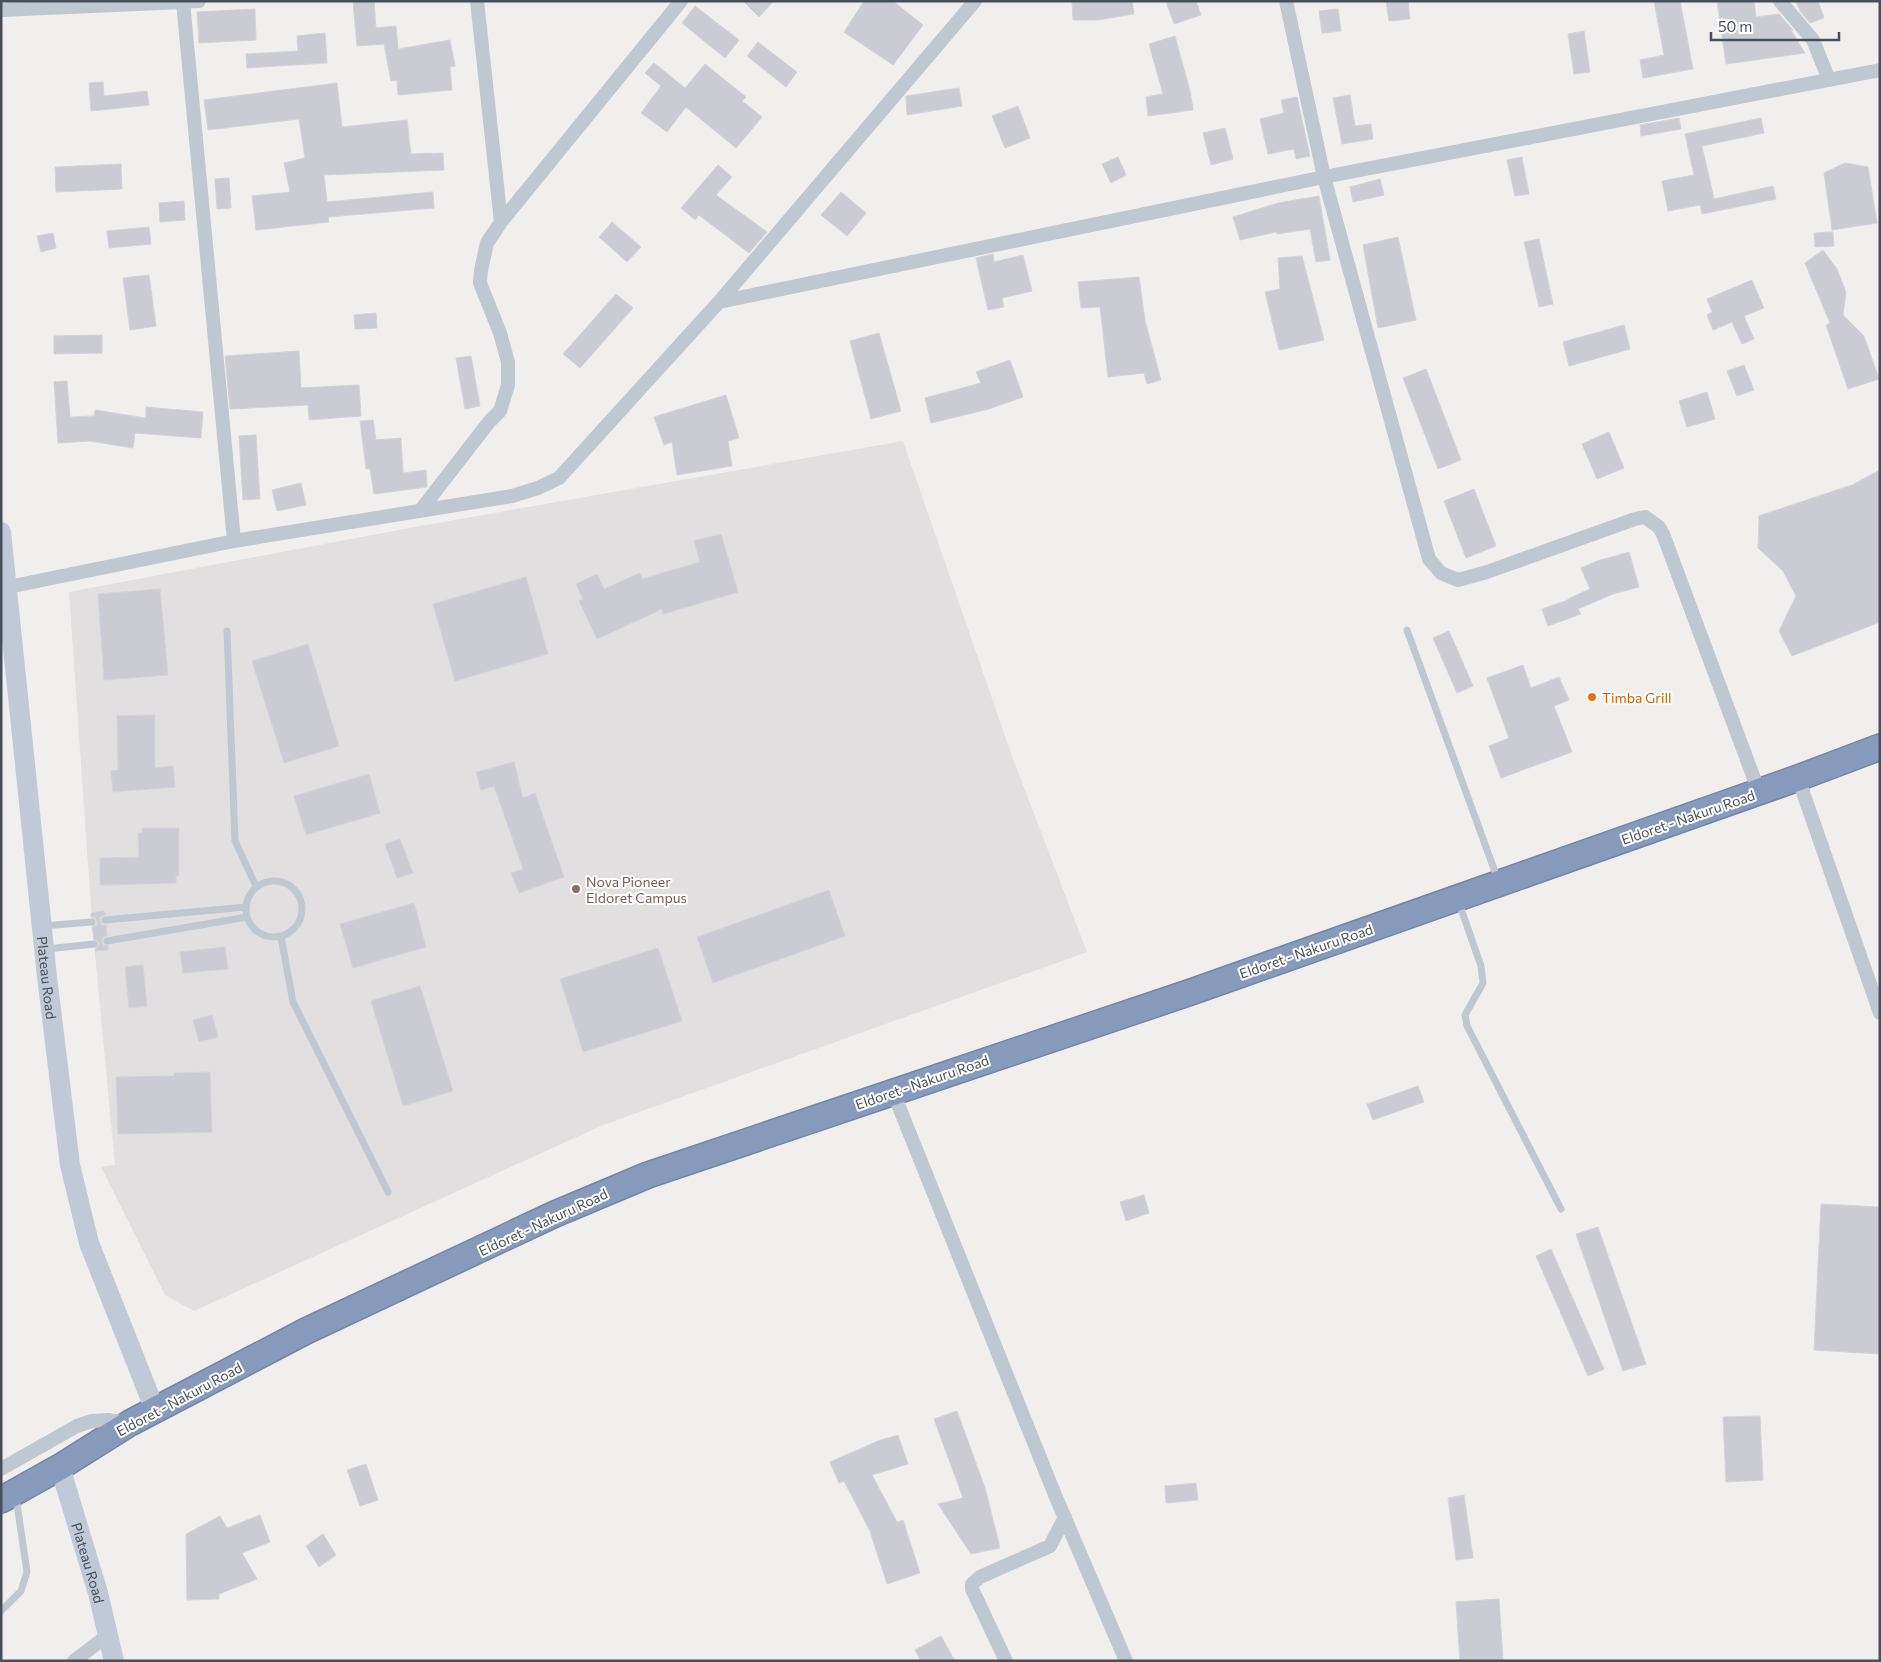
<svg xmlns="http://www.w3.org/2000/svg" width="1881" height="1662" font-family="Commissioner,sans-serif">
<rect width="100%" height="100%" fill="#f1eeee"/>
<path fill="#e2dfe0" d="M903 441 1013 759 1087 952 603 1125 194 1311 165 1295 101 1167 115 1165 92 922 69 592 420 526Z"/>
<path fill="#cbccd3" stroke="#d2d3d9" d="M374 1 376 28 396 26 398 49 450 40 455 66 450 67 452 90 398 95 397 80 391 81 384 44 357 46 353 2Z
M743 1H774L759 17Z
M864 1H893L923 25 893 65 844 32Z
M1072 1H1132L1134 14 1098 20H1073Z
M1166 1H1196L1201 15 1174 24Z
M1386 1H1408L1410 19 1389 21Z
M1654 1H1680L1693 69 1643 78 1640 60 1664 55Z
M1717 1H1754L1756 17 1779 14 1793 30H1791L1805 53 1726 64Z
M1796 1H1818L1824 18 1810 23 1800 11Z
M695 6 739 40 725 58 682 23Z
M255 9 256 40 199 43 197 12Z
M1338 9 1341 31 1322 33 1319 11Z
M1584 31 1590 72 1574 74 1568 34Z
M325 33 327 63 247 68 246 54 298 51 297 36Z
M1175 36 1190 91 1193 110 1148 116 1146 97 1163 94 1149 44Z
M758 42 797 72 786 87 747 56Z
M654 63 685 88 705 64 746 97 742 101 762 117 736 148 686 107 667 132 641 113 661 86 645 73Z
M103 82 104 96 147 91 149 105 91 111 89 83Z
M337 83 342 127 407 120 411 154 443 153 444 170 324 175 327 202 433 192 434 208 328 217 329 222 256 230 252 196 290 192 284 163 305 158 299 119 208 130 204 100Z
M959 88 962 106 907 115 906 96Z
M1350 95 1355 126 1371 124 1373 139 1342 144 1333 98Z
M1297 97 1310 156 1296 159 1294 149 1268 154 1260 119 1284 113 1281 100Z
M1018 106 1030 138 1005 148 992 116Z
M1679 118 1681 129 1641 136 1640 125Z
M1761 118 1764 133 1702 146 1714 199 1773 186 1776 199 1702 214 1700 205 1668 211 1662 181 1694 175 1685 134Z
M1225 128 1233 159 1211 165 1203 133Z
M1118 157 1126 175 1111 183 1102 164Z
M1522 157 1529 194 1515 196 1507 160Z
M1845 163 1868 167 1877 223 1832 230 1824 173Z
M121 164 122 189 56 192 55 167Z
M718 165 732 177 716 195 767 232 749 253 699 215 695 220 681 208Z
M229 178 231 208 217 209 215 179Z
M1380 179 1384 195 1353 202 1350 187Z
M841 192 866 213 847 236 821 215Z
M1319 196 1330 260 1316 262 1310 229 1277 234 1276 232 1240 240 1233 217 1278 203Z
M184 201 185 220 160 222 159 203Z
M612 222 641 247 627 262 599 237Z
M149 227 151 244 109 248 107 231Z
M1833 232 1834 246 1815 247 1814 233Z
M53 233 56 248 41 252 37 236Z
M1398 237 1416 320 1378 328 1363 245Z
M1539 239 1553 304 1539 307 1524 242Z
M1823 250 1837 269 1846 292 1843 315 1864 336 1879 379 1848 389 1826 325 1830 323 1805 263Z
M993 254 994 262 1023 255 1032 291 1002 298 1004 307 988 310 976 258Z
M1302 256 1324 340 1279 350 1265 292 1280 289 1278 258Z
M149 275 156 326 130 330 123 278Z
M1139 277 1145 321 1161 380 1147 384 1144 373 1108 377 1100 307 1081 308 1078 282Z
M1752 280 1764 308 1744 316 1754 339 1742 344 1732 322 1713 330 1707 315 1712 312 1707 299Z
M616 294 633 308 580 368 563 354Z
M376 313 377 328 355 329 354 315Z
M1624 325 1630 349 1569 366 1563 342Z
M879 333 901 411 871 419 850 341Z
M102 335V353L54 354V336Z
M299 351 301 388 359 385 361 416 309 420 308 405 230 409 225 356Z
M471 356 480 406 465 409 456 358Z
M1010 360 1023 397 989 409 931 423 925 398 981 383 976 372Z
M1744 365 1754 390 1737 396 1727 371Z
M1426 369 1461 460 1438 469 1403 378Z
M67 381 70 417 94 416 95 410 146 418V407L203 412 201 438 135 433 133 448 90 441 58 443 54 382Z
M1707 392 1715 419 1687 427 1679 401Z
M726 395 739 438 728 441 732 466 677 475 672 442 664 445 654 417Z
M373 420 376 440 401 438 403 473 426 470 427 487 374 494 370 469H366L360 421Z
M1609 432 1624 468 1597 479 1582 444Z
M256 435 260 499 243 500 239 436Z
M1880 470V622L1792 656 1779 631 1796 596 1783 571 1758 548 1759 516 1852 485Z
M301 483 306 505 277 511 272 490Z
M1474 489 1496 546 1466 558 1444 501Z
M721 534 738 592 663 614 662 609 597 639 579 601 583 599 576 584 597 574 604 589 640 573 642 579 700 562 694 541Z
M1629 552 1639 587 1613 594 1578 609 1581 614 1548 626 1542 609 1568 600V599L1590 589 1581 568 1597 561Z
M526 577 548 654 455 681 433 604Z
M160 589 168 675 104 680 98 594Z
M1449 631 1473 686 1457 693 1433 638Z
M308 644 339 746 284 763 252 661Z
M1523 665 1531 688 1559 677 1569 700 1554 706 1572 752 1501 778 1489 746 1509 738 1487 678Z
M155 715V768L173 766 175 787 113 792 111 771 118 770 117 716Z
M514 762 523 798 535 793 564 877 519 893 511 873 523 869 494 786 481 790 476 772Z
M369 774 380 813 306 835 294 796Z
M142 828H179V876H176V883L100 885V858L139 857 138 833H142Z
M400 839 413 873 397 878 385 844Z
M829 890 845 936 713 983 697 937Z
M414 903 426 947 353 968 340 924Z
M104 911 105 915 100 917V921L102 925H106L107 936 103 937 102 941 103 945 108 946V950L95 951 99 944 98 941 94 939 92 927 97 925V921L95 917H91V913Z
M225 947 228 969 183 973 180 952Z
M658 948 682 1021 583 1052 560 979Z
M143 965 147 1006 129 1008 125 967Z
M420 986 453 1091 403 1106 371 1001Z
M212 1015 218 1037 199 1042 193 1020Z
M210 1072 212 1132 118 1134 116 1077 174 1076V1073Z
M1418 1086 1424 1102 1373 1120 1367 1104Z
M1144 1195 1149 1213 1126 1221 1120 1202Z
M1821 1204 1880 1207V1354L1814 1350Z
M1598 1227 1646 1364 1623 1371 1576 1234Z
M1551 1249 1604 1369 1588 1376 1536 1256Z
M957 1411 985 1488 1000 1548 971 1554 938 1504 963 1498 934 1419Z
M1760 1416 1763 1480 1726 1482 1723 1417Z
M898 1435 908 1464 872 1475 897 1522 903 1520 920 1573 887 1584 870 1531 844 1481 839 1483 830 1462 878 1441Z
M366 1464 378 1500 360 1506 347 1470Z
M1196 1483 1198 1500 1166 1503 1165 1486Z
M1464 1495 1473 1558 1456 1560 1448 1498Z
M260 1515 270 1542 242 1553 257 1579 219 1594V1599L187 1600 186 1534 220 1516 227 1528Z
M323 1534 336 1555 319 1567 306 1546Z
M1499 1599 1503 1661H1460L1456 1602Z
M941 1636 955 1661H921L915 1650Z"/>
<g fill="none" stroke-linecap="round" stroke-linejoin="round">
<defs>
<path id="highway" d="M1 1500 60 1467 130 1423 306 1331 555 1214 648 1175 1191 992 1798 778 1880 747"/>
</defs>
<use href="#highway" stroke="#7385a7" stroke-width="28"/>
<path stroke="#bfc7d0" stroke-width="7" d="M1407 630 1498 880
M227 631 235 841 256 886
M246 909a28 28 0 1 1 56 0a28 28 0 1 1-56 0Z
M1459 903 1481 966 1483 983 1465 1015 1467 1026 1561 1209
M105 920 246 907
M42 926 92 922
M281 937 293 1002 388 1192
M107 941 247 917
M47 949 94 944
M1 1611 21 1591 27 1572 16 1497"/>
<path stroke="#bfc7d0" stroke-width="14" d="M477 1 501 222
M1286 1 1324 177 1429 559 1441 573 1458 580 1487 572 1635 519 1645 517 1659 527 1663 534 1759 792
M1780 1 1813 40 1829 80
M183 2 199 1
M1 10 183 2 234 541
M719 302 1324 177 1880 70
M420 511 489 422 500 411 508 385V362L500 333 480 283 481 270 487 243 501 222 681 1
M8 587 234 541 512 496 538 488 559 478 719 302 975 1
M1798 778 1880 1013
M893 1092 1055 1495 1126 1661
M1 1469 77 1426 92 1421 108 1420 128 1423
M74 1661 108 1635
M1006 1661 972 1589V1584L980 1577 1050 1546 1065 1517"/>
<g stroke="#c1c9d6" stroke-width="20">
<path id="s1" d="M1 532 47 977 70 1165 89 1243 155 1410"/>
<path id="s2" d="M60 1467 98 1593 114 1661"/>
</g>
<use href="#highway" stroke="#879abb" stroke-width="25"/>
</g>
<circle fill="#e8710a" stroke="#fff" stroke-width="2" cx="1592" cy="697" r="5"/>
<circle fill="#8d6e63" stroke="#fff" stroke-width="2" cx="576" cy="889" r="5"/>
<g text-anchor="middle" dominant-baseline="central" stroke-width="4" stroke-linejoin="round" paint-order="stroke">
<g font-size="14" fill="#c56008" stroke="#fff" text-anchor="start">
<text x="1602" y="697">Timba Grill</text>
</g>
<g font-size="14" fill="#474f5b" stroke="#fff">
<text transform="translate(1688 817) rotate(-19)">Eldoret - Nakuru Road</text>
<text transform="translate(1306 951) rotate(-19)">Eldoret - Nakuru Road</text>
<text stroke="none"><textPath href="#s1" startOffset="448">Plateau Road</textPath></text>
<text transform="translate(922 1082) rotate(-19)">Eldoret - Nakuru Road</text>
<text transform="translate(543 1222) rotate(-25)">Eldoret - Nakuru Road</text>
<text transform="translate(179 1399) rotate(-28)">Eldoret - Nakuru Road</text>
<text stroke="none"><textPath href="#s2" startOffset="100">Plateau Road</textPath></text>
</g>
<g font-size="14" fill="#785e54" stroke="#fff" text-anchor="start">
<text x="586" y="881">Nova Pioneer<tspan x="586" dy="16">Eldoret Campus</tspan></text>
</g>
</g>
<rect width="1881" height="1662" fill="none" stroke="#474f5b" stroke-width="5"/>
<path d="M1711 32v8h128v-8" fill="none" stroke="#474f5b" stroke-width="2.5"/>
<text x="1718" y="32" font-size="15" fill="#474f5b" stroke="#ffffff" stroke-width="4" paint-order="stroke">50 m</text>
</svg>
